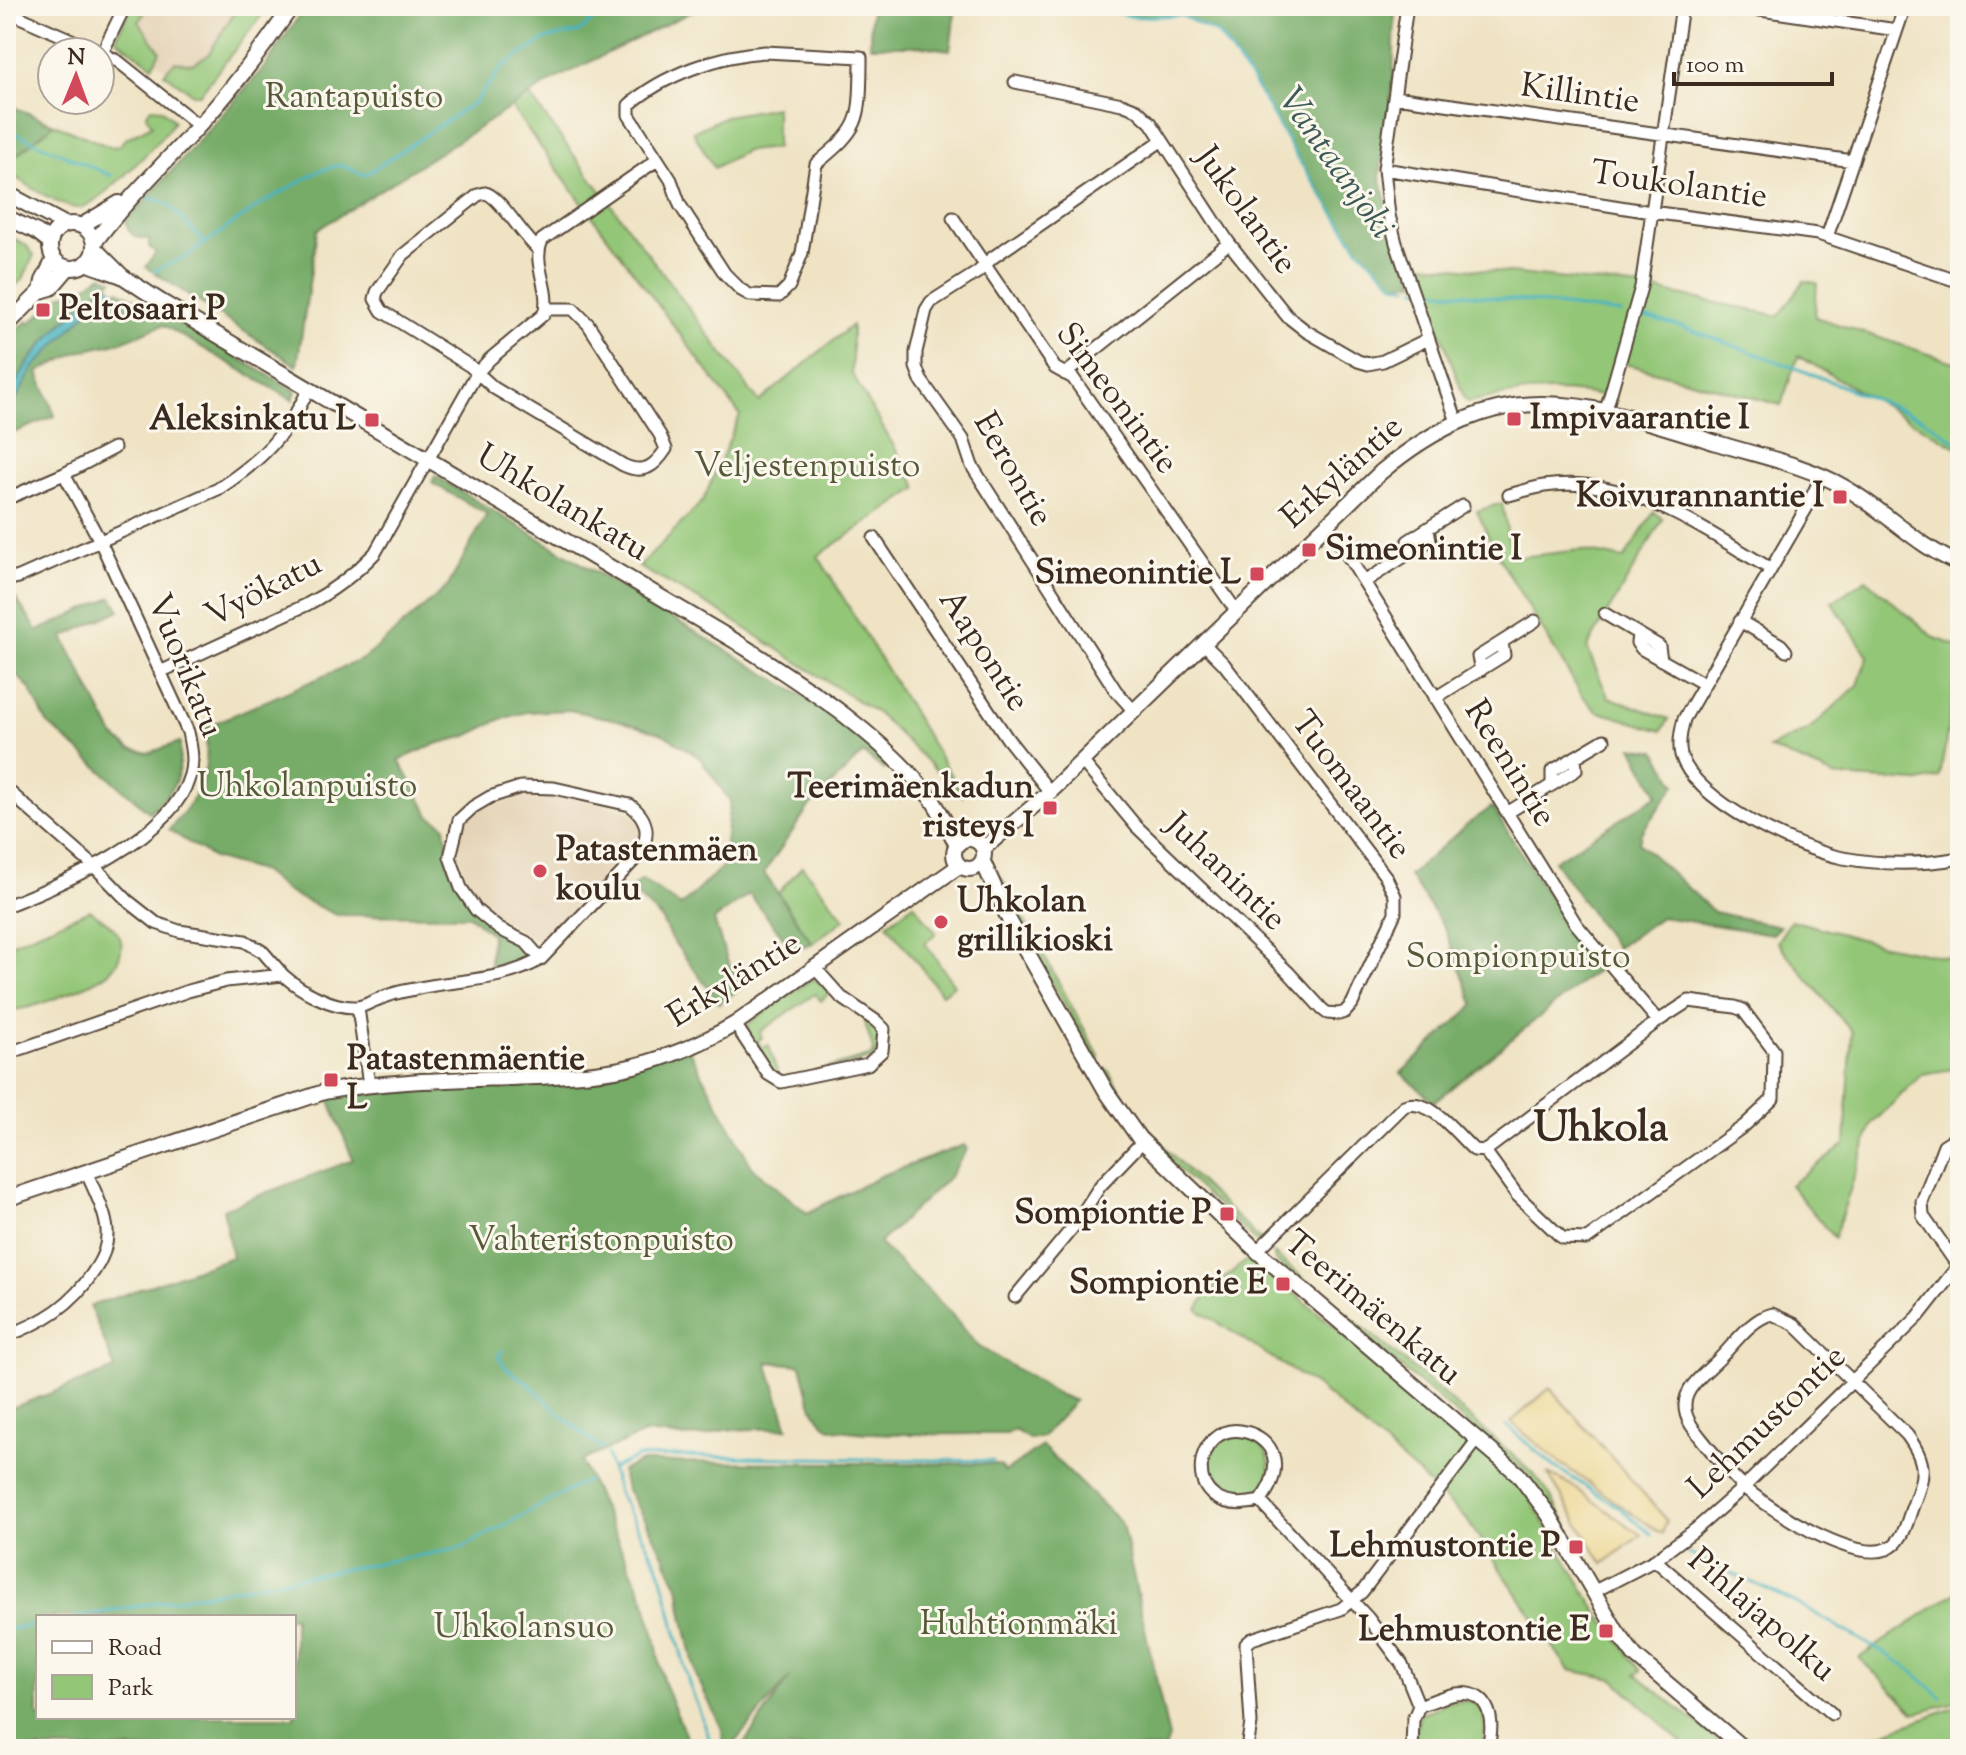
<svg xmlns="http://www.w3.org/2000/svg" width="1966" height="1755" font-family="'Sorts Mill Goudy',serif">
<rect width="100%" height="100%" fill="#fbf7ec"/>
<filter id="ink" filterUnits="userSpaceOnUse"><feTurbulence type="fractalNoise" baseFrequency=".0125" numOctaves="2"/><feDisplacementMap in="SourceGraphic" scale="16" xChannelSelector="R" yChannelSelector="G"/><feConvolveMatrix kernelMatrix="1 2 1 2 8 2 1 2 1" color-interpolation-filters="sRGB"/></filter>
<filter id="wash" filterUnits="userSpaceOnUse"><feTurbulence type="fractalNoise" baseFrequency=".006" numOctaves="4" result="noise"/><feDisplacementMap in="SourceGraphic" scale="32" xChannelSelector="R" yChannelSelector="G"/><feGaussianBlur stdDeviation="1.8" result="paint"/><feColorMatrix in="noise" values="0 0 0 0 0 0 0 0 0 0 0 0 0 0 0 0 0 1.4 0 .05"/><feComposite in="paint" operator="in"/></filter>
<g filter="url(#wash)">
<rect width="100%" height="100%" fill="#efe3c4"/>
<path fill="#e3d1b4" d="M132 6H258L198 93 119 34Z
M527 790 560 794 625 809 639 820 642 828 639 842 598 896 554 943 528 936 476 902 467 883 460 858 458 832 463 820 484 805Z"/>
<path fill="#93c677" stroke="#67784a" stroke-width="2" d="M131 6H148L139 22 160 51 153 66 116 39Z
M238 6H257L262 10V15L200 94H193L164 73 175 62 192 64 208 55Z
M529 95 759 402 852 325V374L918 488 818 556 964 797 878 714 714 608 639 567 703 501 740 415 511 107Z
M6 104 110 147 119 146 125 139 152 125 146 115 151 108 162 109 174 121C165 138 96 207 79 208 58 208 25 182 6 172Z
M776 107V148L745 151 714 168 693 132 726 116Z
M6 234 26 245 34 255 23 279 7 293Z
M1416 263 1641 287 1779 316 1804 281 1817 283 1815 317 1960 364V449L1798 356 1781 405 1619 362 1609 398C1561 385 1516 392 1468 402L1465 400Z
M1502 503 1512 558 1580 550 1624 559 1654 512 1663 519 1587 648 1608 697 1669 719 1662 731 1596 711 1581 694 1495 551 1477 511Z
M1866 579 1935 638 1960 647V670L1957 671 1940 778 1917 782 1837 777 1769 748 1810 729 1858 685 1868 656 1832 602Z
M802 866 845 919 812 943 778 893Z
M999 877 1002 879 1099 1056V1059L1095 1058 1005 899 995 878Z
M914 904 936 933 925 943 954 985 942 994 887 924Z
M90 910C101 919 118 927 121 941 123 951 118 963 111 970 97 984 25 1013 6 1010V946Z
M1791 920 1878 944 1960 960V1068L1922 1074 1872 1124 1834 1238 1790 1185 1845 1144 1852 1032 1777 942Z
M812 979 822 983 830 992 821 1001 815 994 760 1032 762 1038 758 1040 761 1048 769 1045 778 1075 782 1078H793L869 1056 874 1052 864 1020 866 1017 881 1031V1048L871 1059 782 1081 771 1075 746 1033 749 1023Z
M1104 1069 1108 1070C1146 1139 1207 1188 1263 1242H1257L1175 1166 1134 1123 1104 1073Z
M1273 1253 1429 1382 1533 1473 1548 1492 1600 1583 1593 1580 1557 1517 1527 1474 1275 1261Z
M1251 1257 1497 1462 1528 1495 1596 1610 1641 1671 1636 1674 1728 1749H1688L1614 1679 1569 1670 1467 1520 1415 1471 1319 1388 1198 1310 1207 1292Z
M1206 1468a32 32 0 1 1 64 0a32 32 0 1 1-64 0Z
M1960 1589 1959 1701 1915 1713 1859 1658Z
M1470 1701C1491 1711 1485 1729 1482 1749H1417L1415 1736 1420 1715 1448 1702Z
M1960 1705V1749H1846L1861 1741Z"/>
<path fill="#76ab68" stroke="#586a43" stroke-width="2" fill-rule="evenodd" d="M306 6H703L557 78 317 230 297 366 146 267 156 252 149 247V239C135 238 130 237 126 222L263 69Z
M871 6H956L950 50 921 46H870Z
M1084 6H1395L1393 85 1380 176 1396 243 1416 282 1395 284 1358 248 1300 162 1253 82 1218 34 1180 15 1135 17Z
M6 104 54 124 6 164Z
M102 275 113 280C81 303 50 333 26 365 18 377 13 392 6 405V337L28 321 30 323 60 296 84 287Z
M119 290 296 391 293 400 163 325 121 342 78 352 38 372 55 416 6 436V417L34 367 95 304Z
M435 476 806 698 843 725 888 763 884 770 863 753 809 807 764 873 812 943 794 951 749 894 714 920 727 960 743 987 719 1003 670 937 661 918 630 889 642 880 681 906 722 867 730 801 700 758 663 734 617 720 569 710 527 712 501 719 467 736 436 744 399 760 430 816 445 825 450 870 466 895 525 947 527 958 521 963 490 966 491 934 470 916 336 915 287 892 263 872 213 858 169 830C203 790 209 780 206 727L365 658 448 586 487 514 432 483Z
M6 596H14L38 631 112 597 120 610 63 637 114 736 130 749 149 753 180 742C181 777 177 790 149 812L47 723 30 689 6 663Z
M1632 747 1656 751 1676 784 1641 833 1639 843 1714 912 1780 926 1772 934 1661 917 1616 948 1554 861 1658 795Z
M1492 807 1596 971 1434 1102 1401 1073 1474 1005 1444 927 1409 876 1465 826Z
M688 1048 752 1167 807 1213 880 1176 964 1145 967 1149 950 1176 879 1243 948 1310 978 1346 1060 1395 1075 1401 1042 1437 1029 1439 1014 1430 1007 1434C977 1433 845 1438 827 1426 810 1415 806 1383 801 1365L767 1362 788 1428 724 1430 704 1436 682 1437 646 1433 581 1461 644 1597 655 1637 663 1681 685 1734 687 1749H6V1410L115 1369 90 1306 232 1257 223 1209 353 1160 329 1099 478 1080 571 1075ZM38 1617H294V1717H38Z
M1042 1446 1122 1524 1169 1738 1165 1749H740L790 1677 729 1749H723L722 1729 696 1675 682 1610 680 1590 652 1532 626 1488 621 1471 639 1462 995 1464 1001 1466 1005 1472Z"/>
<path fill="#eeda9e" stroke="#94825e" stroke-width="2" d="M1550 1388 1667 1520 1662 1534 1560 1463 1511 1422Z
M1548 1474 1571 1485 1641 1535 1603 1564Z"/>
<path fill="#45b3c0" stroke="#406e6f" stroke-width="2" d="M108 284 115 292 95 304 34 367 6 417C6 373 74 309 108 284Z"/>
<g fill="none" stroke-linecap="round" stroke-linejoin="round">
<path stroke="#45b3c0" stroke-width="3" d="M1084 6 1135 17 1181 15 1218 34 1253 82 1300 162 1358 248 1395 284 1408 287
M6 129 112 176
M149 198 167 203 204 242
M154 271 187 256 261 204 319 171 340 165 365 175 475 102 503 66 546 39 579 32 610 6
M1416 288 1621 313
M1644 317 1683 327 1817 376 1923 419 1960 444
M502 1350 499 1357 505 1367 529 1384 562 1416 602 1449
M1506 1425 1555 1467 1620 1508 1651 1534
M607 1455 618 1492 660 1569 689 1684 708 1734 711 1749
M611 1469 638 1457 679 1456 993 1461
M1689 1554 1793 1601 1905 1665 1941 1697
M76 1617 462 1548 588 1480
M6 1630 38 1624"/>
</g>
</g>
<g filter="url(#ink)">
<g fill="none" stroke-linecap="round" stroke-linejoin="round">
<defs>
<path id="minor" d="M1407 6 1384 169 1389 215 1396 243 1457 422
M1733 6 1897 30
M6 11 99 52
M100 52 119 62 199 126
M765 52 861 57V64C860 122 861 127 816 164L802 253 789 286 779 296 750 295 741 290 725 274 680 205 671 180 629 115V105C663 75 719 55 765 52Z
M102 53 125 6
M1015 82 1122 104 1137 110 1151 123 1229 243 1287 316 1306 331 1358 361 1368 364 1383 361 1428 339
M1395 97 1853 161
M1384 169 1651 212 1818 234 1960 282
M953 218 1055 368 1073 378 1237 612
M1827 237 1905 6
M538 249C523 237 499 195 485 193L478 195 403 255 377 292 375 299 382 311 470 366 494 388 623 465C644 475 655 466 666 449L660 435 588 324 573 309H546
M1065 374 1229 243
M1606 410 1641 287 1682 6
M1821 477 1807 507 1684 719C1681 730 1678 743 1681 755 1695 802 1798 849 1843 858 1882 865 1922 865 1960 858
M1509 495C1520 492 1532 488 1544 486 1628 473 1703 530 1771 569
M6 499 64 474
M1327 526 1340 543 1576 924 1658 1021
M874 538 1007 738 1050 792
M1410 554 1408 541 1463 506
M6 580 19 577 218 489C260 462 287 434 309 389
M1364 582 1430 540 1428 529
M1605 614 1659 646 1661 660
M1740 621 1781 645 1786 651
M1638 634 1637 643 1642 649 1704 684
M1481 670 1478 657 1535 621
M160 672 306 605C333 591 354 575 375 553L477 373 490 359 544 314C552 289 531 265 542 240L657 160
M1435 698 1504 655 1502 643
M1134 711 1116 691 972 466 963 439 921 380 916 367V352L926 310 931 302 978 272 992 258 1161 141
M1082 761 1136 826 1289 973 1322 1009 1327 1013 1339 1014 1345 1012 1352 1004 1395 913V896L1386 877 1224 664 1204 644
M1552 785V771L1604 740
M6 789 94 866 128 901 156 923 179 931 245 941 263 952 283 975
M1507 813 1576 770 1575 757
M6 906C62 884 173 838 190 775 194 760 191 747 188 732L100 541 64 474 114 448
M358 1008 369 1085
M735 1024 768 1074 781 1082 868 1064 882 1051 884 1029 876 1021 841 997 815 968
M6 1054 188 991 226 981 283 975C301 991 332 1008 356 1007 364 1007 372 1001 379 999 390 994 403 991 415 989 457 979 503 982 541 959L639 855C650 836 649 819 630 805L554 788 521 787 490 797 473 807 459 820 450 857 461 888 476 910 499 929 526 942 541 959
M1257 1251 1404 1106C1430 1096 1456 1134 1474 1150L1485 1151 1658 1021 1689 1001 1735 1007 1743 1010 1774 1051 1773 1099 1744 1126 1587 1239 1563 1238 1560 1236 1517 1195 1485 1151
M1958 1266 1923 1216 1922 1202 1944 1145 1960 1135
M1015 1297 1074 1226 1100 1186 1142 1142
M1772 1314 1794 1324 1907 1435C1929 1465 1924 1476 1912 1508 1907 1522 1903 1543 1887 1549 1852 1562 1772 1511 1745 1488 1731 1476 1720 1461 1708 1447 1699 1435 1684 1421 1685 1405 1685 1386 1709 1370 1721 1357 1735 1343 1751 1319 1772 1314Z
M6 1336C44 1322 72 1305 94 1271 103 1258 108 1246 107 1230 105 1210 94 1190 86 1171
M1260 1501C1270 1488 1278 1471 1273 1455 1269 1443 1258 1435 1246 1432 1192 1417 1176 1521 1260 1501L1368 1618 1402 1664 1419 1706
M1655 1560 1832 1714
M1593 1592 1655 1560 1696 1529 1744 1487 1918 1317 1958 1266
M1247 1749 1251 1723 1246 1644 1252 1639 1341 1609 1362 1592 1478 1439
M1412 1749 1413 1720 1419 1706C1431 1702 1443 1696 1456 1694 1492 1689 1495 1724 1487 1749"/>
<path id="tertiary" d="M6 193 66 225
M6 217 37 232 50 242
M50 246a22 22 0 1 1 44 0a22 22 0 1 1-44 0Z
M81 226 119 203
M94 243C125 201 162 166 197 128 232 90 263 48 292 6
M94 248 122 276
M85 263 122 276 160 301 735 641C805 686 878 731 930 797 942 812 948 829 957 845
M41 291 43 281 54 259
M6 326 41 291 51 288 68 268
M954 854a15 15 0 1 1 30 0a15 15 0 1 1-30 0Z
M984 848 1050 792 1381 472C1501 372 1581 400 1717 443 1759 456 1806 465 1844 487 1885 510 1916 546 1960 564
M983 862 1010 922 1106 1091 1139 1138 1257 1251 1518 1474 1549 1515 1617 1632 1635 1656 1744 1749
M6 1199 324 1092C394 1079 466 1080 537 1077 569 1075 603 1074 634 1066 670 1057 703 1043 735 1024L959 866"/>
</defs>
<use href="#minor" stroke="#564637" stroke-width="15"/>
<use href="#tertiary" stroke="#564637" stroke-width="18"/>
<use href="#minor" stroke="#fff" stroke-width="11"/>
<use href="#tertiary" stroke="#fff" stroke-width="14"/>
</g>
</g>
<g fill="#d1495b" stroke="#fbf7ec" stroke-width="3">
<rect x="35" y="302" width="16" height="16" rx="4"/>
<rect x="1506" y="411" width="16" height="16" rx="4"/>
<rect x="364" y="412" width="16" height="16" rx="4"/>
<rect x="1832" y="489" width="16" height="16" rx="4"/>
<rect x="1301" y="542" width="16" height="16" rx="4"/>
<rect x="1249" y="566" width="16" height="16" rx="4"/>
<rect x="1042" y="800" width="16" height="16" rx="4"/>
<circle cx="540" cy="871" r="8"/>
<circle cx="941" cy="922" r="8"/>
<rect x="323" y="1072" width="16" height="16" rx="4"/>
<rect x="1219" y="1206" width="16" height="16" rx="4"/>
<rect x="1275" y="1276" width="16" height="16" rx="4"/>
<rect x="1568" y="1539" width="16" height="16" rx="4"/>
<rect x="1598" y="1623" width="16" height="16" rx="4"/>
</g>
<g text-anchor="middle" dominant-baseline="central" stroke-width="6" stroke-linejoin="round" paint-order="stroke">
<g font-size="34" fill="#3b2a1e" stroke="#fbf7ec">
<text transform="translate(1580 95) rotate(8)">Killintie</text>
<text transform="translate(1679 186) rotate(8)">Toukolantie</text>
<text transform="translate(1245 211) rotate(54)">Jukolantie</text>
<text transform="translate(1116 399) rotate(53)">Simeonintie</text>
<text transform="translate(1012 470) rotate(60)">Eerontie</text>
<text transform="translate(1343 473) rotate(-42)">Erkyläntie</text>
<text transform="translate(562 504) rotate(31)">Uhkolankatu</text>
<text transform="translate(264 591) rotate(-27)">Vyökatu</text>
<text transform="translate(983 651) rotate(57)">Aapontie</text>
<text transform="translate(184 666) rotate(68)">Vuorikatu</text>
<text transform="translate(1509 764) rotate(58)">Reenintie</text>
<text transform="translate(1350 786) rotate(53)">Tuomaantie</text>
<text transform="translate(1225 873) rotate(44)">Juhanintie</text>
<text transform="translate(735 981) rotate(-32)">Erkyläntie</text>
<text transform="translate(1372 1309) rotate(40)">Teerimäenkatu</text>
<text transform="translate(1768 1423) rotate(-44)">Lehmustontie</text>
<text transform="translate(1761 1616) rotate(41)">Pihlajapolku</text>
</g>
<g font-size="34" fill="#555939" stroke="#fbf7ec">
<text x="354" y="98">Rantapuisto</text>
<text x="807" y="467">Veljestenpuisto</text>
<text x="307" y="787">Uhkolanpuisto</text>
<text x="1518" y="958">Sompionpuisto</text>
<text x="601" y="1241">Vahteristonpuisto</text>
<text x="1019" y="1625">Huhtionmäki</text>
<text x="524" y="1628">Uhkolansuo</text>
</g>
<g font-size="34" font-weight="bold" fill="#3b2a1e" stroke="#fbf7ec" text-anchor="end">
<text x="59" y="310" text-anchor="start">Peltosaari P</text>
<text x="1530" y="419" text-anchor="start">Impivaarantie I</text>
<text x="356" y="420">Aleksinkatu L</text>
<text x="1824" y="497">Koivurannantie I</text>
<text x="1325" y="550" text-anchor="start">Simeonintie I</text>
<text x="1241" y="574">Simeonintie L</text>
<text x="1034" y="788">Teerimäenkadun<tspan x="1034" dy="39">risteys I</tspan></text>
<text x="556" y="851" text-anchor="start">Patastenmäen<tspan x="556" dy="39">koulu</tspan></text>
<text x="957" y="902" text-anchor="start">Uhkolan<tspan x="957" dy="39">grillikioski</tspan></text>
<text x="347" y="1060" text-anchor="start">Patastenmäentie<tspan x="347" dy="39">L</tspan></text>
<text x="1211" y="1214">Sompiontie P</text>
<text x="1267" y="1284">Sompiontie E</text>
<text x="1560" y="1547">Lehmustontie P</text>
<text x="1590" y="1631">Lehmustontie E</text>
</g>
<g font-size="36" font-style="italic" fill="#3e5a57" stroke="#fbf7ec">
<text transform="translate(1335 164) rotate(55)">Vantaanjoki</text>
</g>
<g font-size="42" font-weight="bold" fill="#3b2a1e" stroke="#fbf7ec">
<text x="1601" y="1130">Uhkola</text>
</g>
</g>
<rect width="1966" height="1755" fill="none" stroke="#fbf7ec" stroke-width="32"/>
<rect x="36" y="1615" width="260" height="104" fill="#fbf7ec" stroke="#aea59a" stroke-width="2"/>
<rect x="52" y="1641" width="40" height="12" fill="#ffffff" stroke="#aea59a" stroke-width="2"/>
<text x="108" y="1655" font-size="24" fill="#3b2a1e">Road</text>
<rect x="52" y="1675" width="40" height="24" fill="#93c677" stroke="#aea59a" stroke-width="2"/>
<text x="108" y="1695" font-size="24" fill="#3b2a1e">Park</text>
<g transform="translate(76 76) rotate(1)"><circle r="38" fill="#fbf7ec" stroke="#aea59a" stroke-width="2"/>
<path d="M0-6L14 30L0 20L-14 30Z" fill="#d1495b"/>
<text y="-12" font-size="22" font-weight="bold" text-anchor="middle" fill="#3b2a1e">N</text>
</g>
<path d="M1674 72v12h158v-12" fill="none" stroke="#3b2a1e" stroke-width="4"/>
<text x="1686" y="72" font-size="24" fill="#3b2a1e" stroke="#fbf7ec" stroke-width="6" paint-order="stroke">100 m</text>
</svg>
